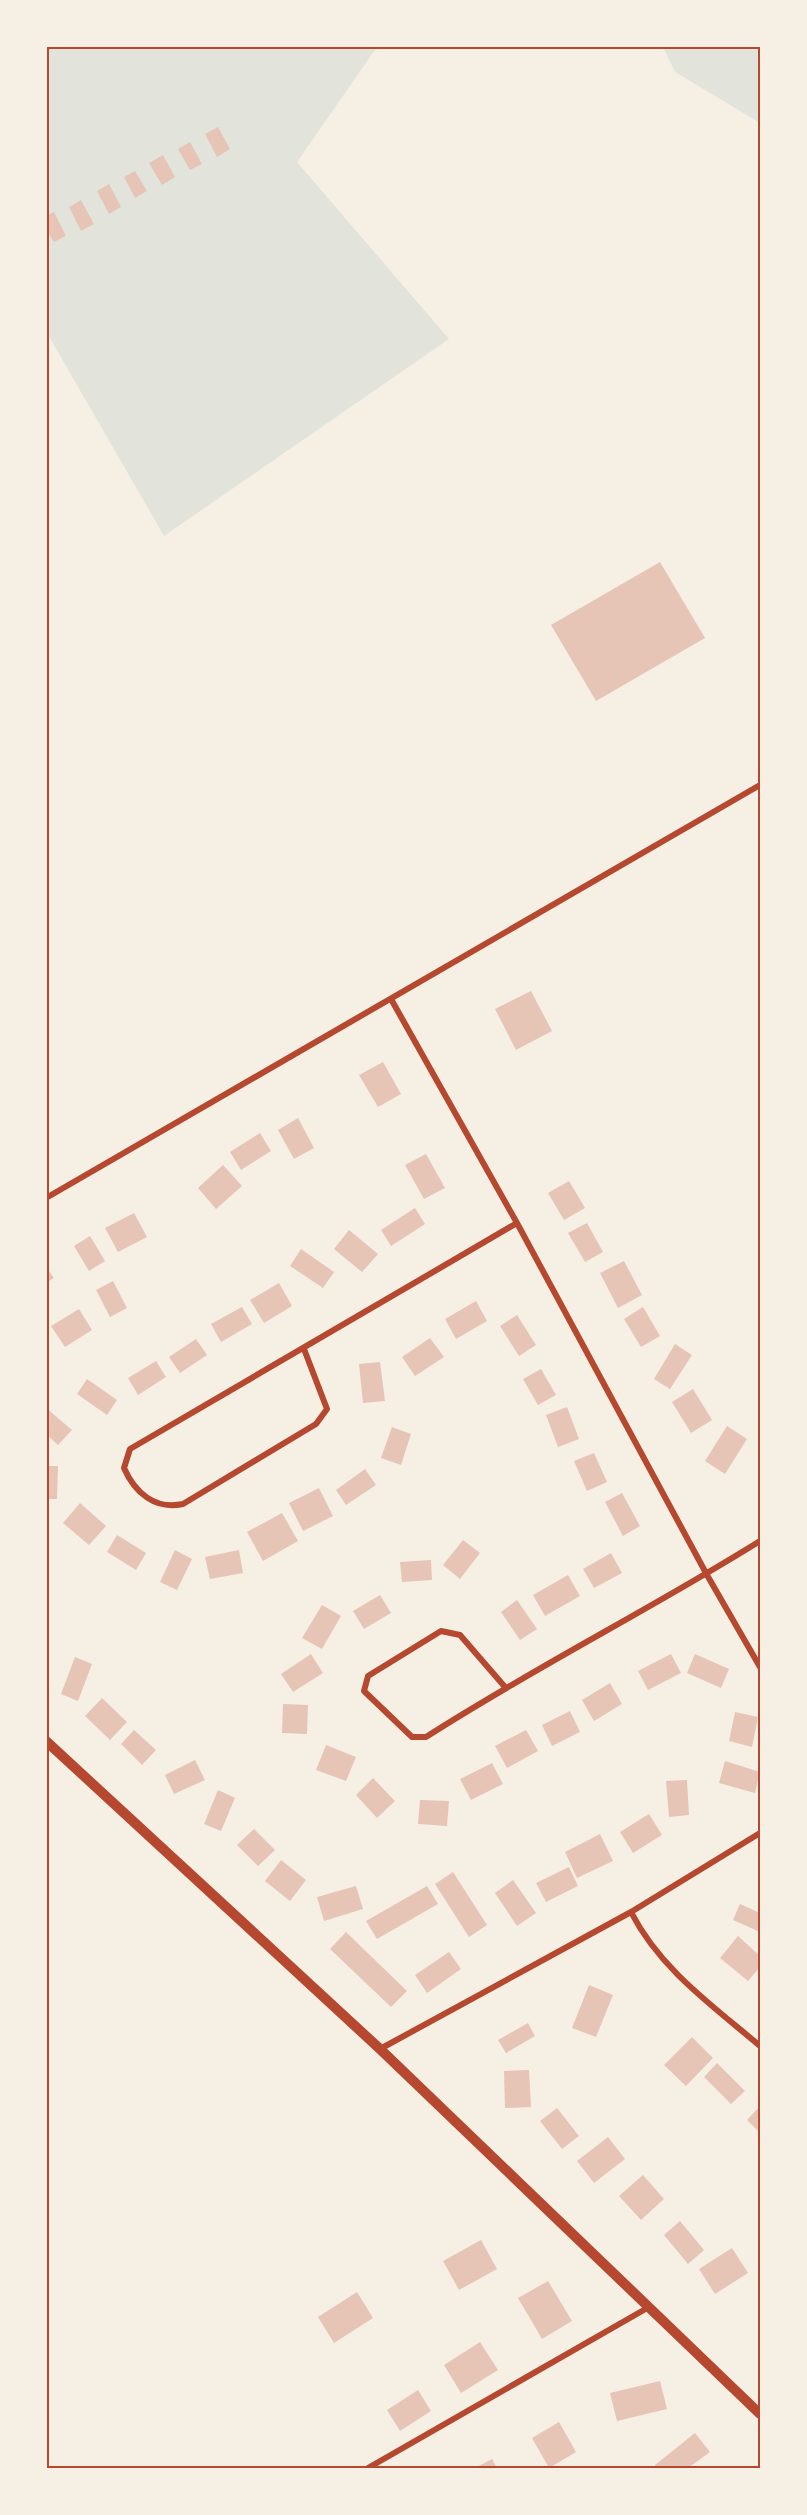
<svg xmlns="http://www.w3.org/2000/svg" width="807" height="2515" font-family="'PT Serif',serif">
<rect width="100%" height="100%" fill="#f6efe4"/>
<path fill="#e2e4dc" d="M46 47H377L297 162 449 339 164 536 47 333Z
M663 47H760V123L675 72Z"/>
<path fill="#e6c5b7" d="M218 127 230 149 217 157 205 134Z
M190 142 202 164 190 170 178 149Z
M163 155 175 177 162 185 149 163Z
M135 171 147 191 135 198 124 177Z
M109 184 121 207 109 214 97 191Z
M81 200 94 224 81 231 69 207Z
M54 212 66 236 54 242 46 229V216Z
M660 562 705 638 596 701 551 625Z
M531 991 552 1031 516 1050 495 1009Z
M383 1062 401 1094 378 1107 359 1075Z
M298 1118 314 1148 294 1159 278 1130Z
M260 1133 271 1151 241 1170 230 1152Z
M426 1154 445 1188 424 1199 405 1165Z
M223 1165 242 1186 216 1209 198 1188Z
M569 1181 585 1208 564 1220 548 1193Z
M415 1208 425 1224 391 1246 381 1230Z
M134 1213 147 1237 118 1252 105 1228Z
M587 1223 603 1252 585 1262 568 1233Z
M349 1230 378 1254 362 1272 334 1249Z
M90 1236 105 1261 89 1271 74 1246Z
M301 1249 334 1272 323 1288 290 1266Z
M624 1261 642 1295 618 1308 600 1273Z
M46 1267 54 1278 46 1283Z
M113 1281 127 1308 110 1317 96 1290Z
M279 1283 292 1306 264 1323 250 1300Z
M476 1301 487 1321 456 1339 445 1319Z
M242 1307 252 1324 221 1342 211 1324Z
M643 1307 660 1336 641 1347 624 1319Z
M79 1309 92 1330 65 1347 51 1326Z
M517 1315 536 1345 519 1356 500 1326Z
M430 1338 444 1357 415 1376 402 1357Z
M196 1339 207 1355 180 1373 169 1357Z
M675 1344 692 1355 670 1389 654 1379Z
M156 1361 166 1377 138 1395 128 1378Z
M380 1362 385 1401 363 1403 359 1364Z
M541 1369 556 1395 538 1405 523 1379Z
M87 1379 117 1400 107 1415 77 1394Z
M693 1389 712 1420 691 1433 672 1402Z
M567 1407 579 1439 558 1447 546 1415Z
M46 1408 72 1430 58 1445 46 1434Z
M727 1426 747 1439 725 1474 705 1461Z
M392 1427 411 1434 401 1465 381 1458Z
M594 1453 607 1482 587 1491 574 1461Z
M46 1466H58L57 1499H46Z
M365 1469 376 1485 346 1505 336 1490Z
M319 1488 333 1516 303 1531 289 1503Z
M622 1493 640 1526 623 1536 605 1502Z
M80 1503 106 1526 89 1545 63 1523Z
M282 1513 298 1541 263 1561 247 1532Z
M117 1535 146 1553 136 1570 107 1552Z
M463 1540 480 1553 460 1579 443 1565Z
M175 1550 192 1559 177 1590 160 1582Z
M239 1550 243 1573 210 1579 205 1557Z
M611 1553 622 1573 594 1588 583 1569Z
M431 1560 432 1580 402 1582 400 1562Z
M568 1575 580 1596 545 1616 533 1595Z
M380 1595 391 1613 364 1629 353 1611Z
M517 1600 537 1629 520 1640 501 1612Z
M322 1605 341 1616 322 1649 302 1638Z
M311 1654 323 1673 293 1692 281 1674Z
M671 1654 681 1673 648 1690 638 1671Z
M695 1654 729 1669 721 1688 687 1673Z
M75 1657 92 1664 78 1701 61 1694Z
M610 1683 622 1704 594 1721 582 1700Z
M102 1698 127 1722 110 1740 85 1716Z
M283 1704 308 1705 307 1734 282 1733Z
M570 1711 580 1732 552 1746 542 1725Z
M735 1712 758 1717 752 1747 729 1741Z
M134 1730 156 1750 142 1765 121 1744Z
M526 1730 538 1751 507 1768 495 1746Z
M326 1745 356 1757 346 1781 316 1770Z
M195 1760 205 1780 174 1794 165 1775Z
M725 1761 760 1772 755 1793 719 1783Z
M492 1763 503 1784 471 1800 460 1779Z
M373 1778 395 1801 377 1818 356 1795Z
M687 1780 689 1815 669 1817 666 1781Z
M218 1790 235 1798 221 1831 204 1824Z
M420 1800 449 1801 447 1826 418 1824Z
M649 1814 662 1835 633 1853 620 1832Z
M254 1829 275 1850 258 1866 237 1845Z
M600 1834 613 1861 577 1878 565 1852Z
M281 1860 306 1880 290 1901 265 1881Z
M569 1867 578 1886 546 1902 536 1883Z
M453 1872 487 1925 469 1937 435 1884Z
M513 1880 536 1913 517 1926 495 1893Z
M356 1886 363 1909 324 1921 317 1897Z
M427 1886 438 1904 377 1939 366 1921Z
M740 1904 760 1913V1932L733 1920Z
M346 1932 407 1991 391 2007 330 1949Z
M738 1936 760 1956V1967L748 1981 720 1958Z
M449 1952 461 1969 427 1993 415 1975Z
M589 1985 613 1995 596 2037 572 2028Z
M528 2023 535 2036 506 2053 498 2040Z
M692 2037 713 2058 686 2086 664 2065Z
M717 2063 745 2091 731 2104 704 2077Z
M529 2070 531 2107 505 2108 504 2071Z
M760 2106V2133L747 2120Z
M557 2108 579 2136 562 2149 540 2121Z
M608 2137 625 2159 594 2183 577 2161Z
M643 2175 664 2199 641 2220 619 2196Z
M680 2221 704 2250 688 2264 664 2235Z
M481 2240 497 2269 459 2290 443 2261Z
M732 2248 748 2273 715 2294 699 2269Z
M548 2281 572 2321 542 2339 518 2298Z
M357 2292 373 2318 334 2343 318 2317Z
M480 2342 498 2370 461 2393 444 2365Z
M660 2381 667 2409 617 2421 610 2393Z
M418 2390 431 2411 400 2431 387 2410Z
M559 2422 576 2452 549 2468 532 2438Z
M695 2433 710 2452 688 2468H657L655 2465Z
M492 2459 497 2468H475Z"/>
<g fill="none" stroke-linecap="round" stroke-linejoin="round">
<path stroke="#b5482f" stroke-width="6" d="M391 999 517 1223 707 1575 760 1667
M46 1198 760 785
M304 1349 327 1409 316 1424 183 1504C155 1510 135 1493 124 1468L130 1449 517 1223
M505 1687 460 1635 441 1631 368 1676 364 1691 412 1737H426C535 1667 651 1609 760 1541
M631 1912C660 1969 713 2006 760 2046
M380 2049 631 1912 760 1833
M368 2468 649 2307"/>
<path stroke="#b5482f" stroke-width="10" d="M46 1741 380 2049 760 2414"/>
</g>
<rect width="807" height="2515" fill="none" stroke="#f6efe4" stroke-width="96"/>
<rect x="48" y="48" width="711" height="2419" fill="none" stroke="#b5482f" stroke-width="2"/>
</svg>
